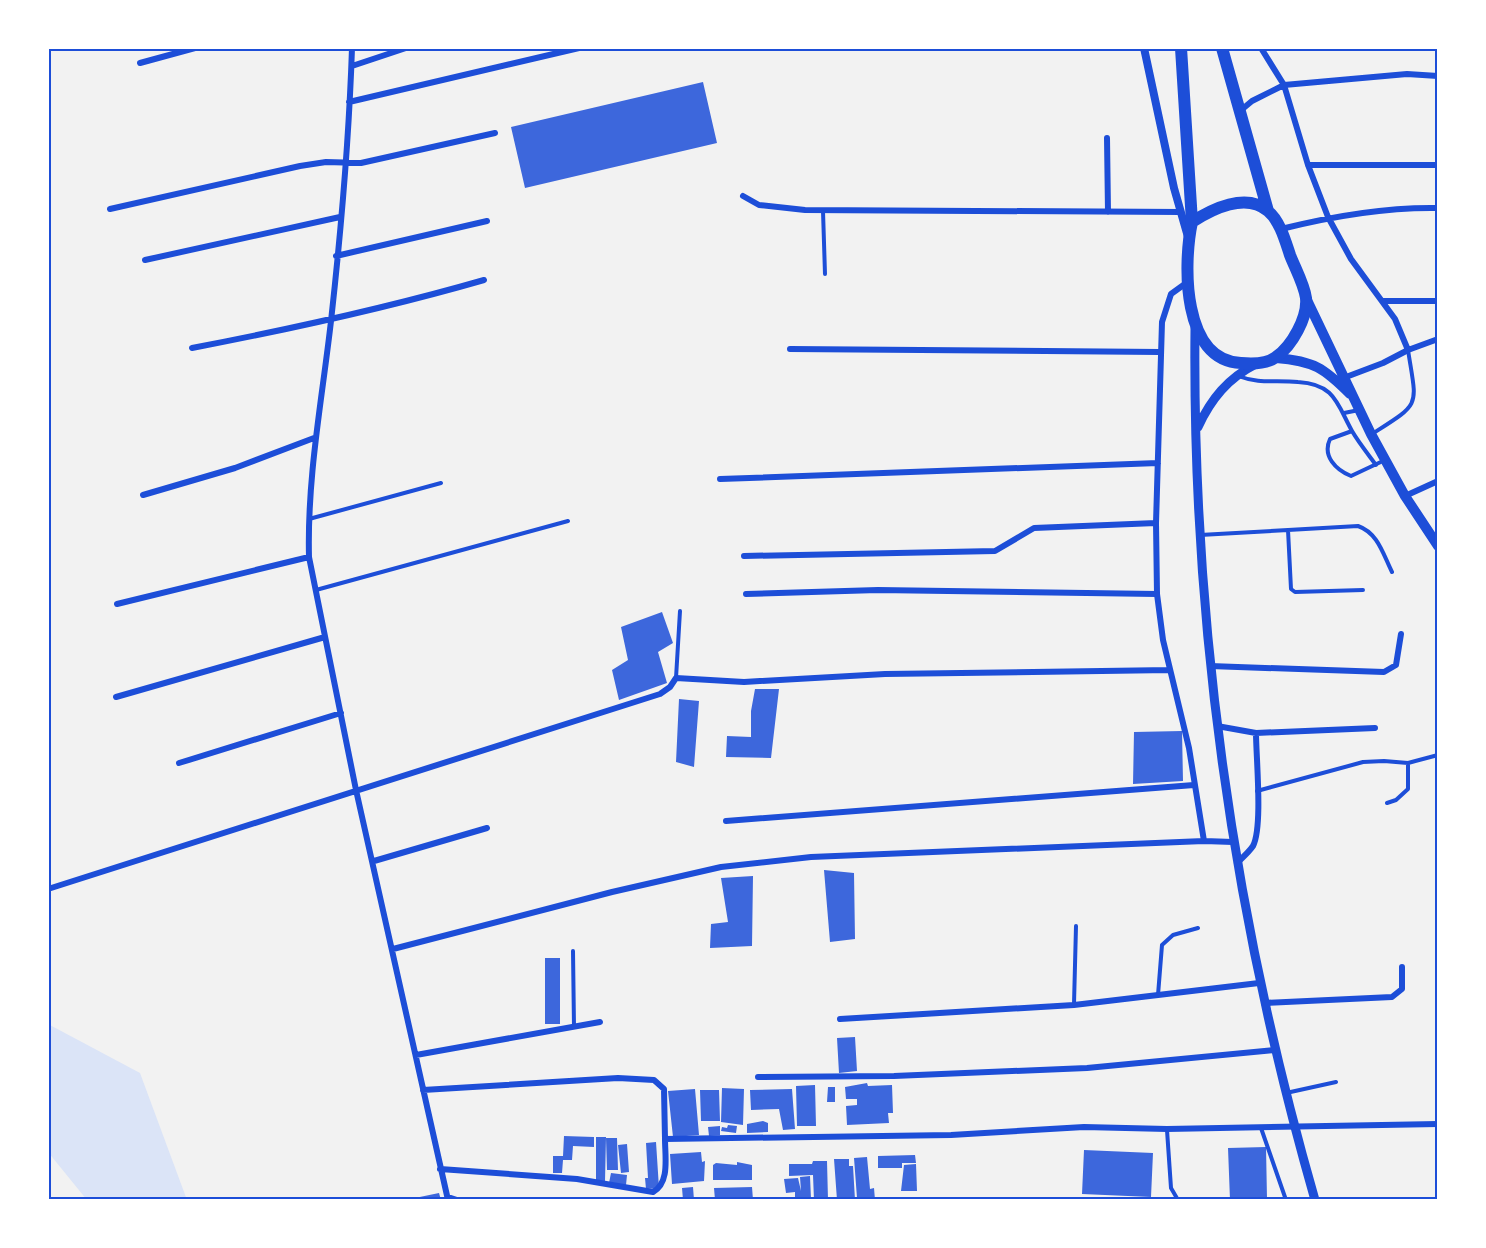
<svg xmlns="http://www.w3.org/2000/svg" width="1486" height="1248" font-family="'Space Grotesk',sans-serif">
<rect width="100%" height="100%" fill="#f2f2f2"/>
<path fill="#dbe4f7" d="M48 1024 140 1073 187 1200H87L48 1152Z"/>
<path fill="#3d67dc" d="M703 82 717 143 525 188 511 127Z
M662 612 673 643 658 652 667 683 619 700 612 670 628 660 621 627Z
M755 689H779L771 758 726 757 727 736 751 737V711Z
M679 699 699 701 694 767 676 762Z
M1182 731 1183 781 1133 784 1134 732Z
M824 870 854 873 855 939 830 942Z
M753 876 752 946 710 948 711 924 728 922 721 878Z
M545 958H560V1024H545Z
M855 1037 857 1071 839 1073 837 1038Z
M867 1083 868 1086 892 1085 893 1113H888L889 1123 847 1125 846 1106 857 1105V1099H846L845 1087Z
M815 1085 816 1126H797L796 1086Z
M828 1087H835V1102H827Z
M722 1088 744 1089 743 1125 721 1122Z
M695 1089 699 1135 673 1137 668 1091Z
M792 1089 795 1129 783 1130 779 1109 751 1110 750 1090Z
M700 1090H719L720 1121H701Z
M763 1121 768 1123V1132L747 1133V1124Z
M728 1125 737 1126 736 1133 721 1131 722 1127 727 1128Z
M720 1126V1135L709 1136 708 1127Z
M564 1136 594 1137V1147L573 1146 572 1160H563L562 1173H553V1156H563Z
M596 1137H606L605 1181H596Z
M606 1138H617L618 1170H607Z
M656 1142 659 1188 646 1189 645 1178H648L646 1143Z
M627 1144 629 1172 621 1173 618 1145Z
M1266 1147 1267 1199 1230 1200 1228 1148Z
M1084 1150 1153 1153 1151 1197 1082 1194Z
M701 1152 702 1162 705 1161 704 1181 672 1184 670 1154Z
M915 1155 916 1163H902V1168H878V1156Z
M867 1157 870 1189 874 1188 875 1200H868V1197L857 1198 854 1158Z
M834 1159H849V1166H853L855 1200H837Z
M813 1161H827L828 1200H814L813 1175 789 1176V1164H812Z
M737 1162 752 1165V1180H713V1165L716 1163 737 1165Z
M916 1164 917 1191H901L904 1165Z
M611 1173 627 1175 626 1185 609 1183Z
M810 1176 811 1199 795 1200V1192L786 1193 784 1179 798 1178 801 1191 800 1177Z
M693 1187 694 1200H683L682 1188Z
M752 1187 753 1200H715L714 1188Z
M439 1193 441 1200H410V1199Z"/>
<g fill="none" stroke-linecap="round" stroke-linejoin="round">
<path stroke="#1d4ed8" stroke-width="4" d="M823 211 825 274
M1238 376C1259 384 1276 380 1298 382 1335 384 1337 404 1352 431 1359 443 1368 454 1376 465
M1344 413 1359 410
M1352 431 1330 439C1322 456 1336 470 1351 476L1385 460
M1372 434C1422 402 1417 408 1408 350
M309 519 441 483
M1288 530 1358 526C1378 533 1383 554 1392 572
M1200 535 1288 530 1291 589 1295 592 1363 590
M316 590 568 521
M676 678 680 611
M1408 763 1438 755
M1257 791 1363 762 1384 761 1408 763V789L1396 800 1387 803
M573 951 574 1027
M1158 995 1162 945 1173 935 1198 928
M1074 1004 1076 926
M1286 1093 1336 1082
M1261 1128 1286 1200
M1167 1130 1171 1188 1178 1200"/>
<path stroke="#1d4ed8" stroke-width="6" d="M352 48C349 139 341 231 331 321 322 400 307 477 309 557L356 790 448 1200
M1261 48 1284 85 1308 165 1328 217 1351 259 1395 319 1408 350 1383 363 1346 377
M140 63 195 48
M352 66 406 48
M349 102 579 48
M1240 111 1252 101 1284 85 1407 74 1438 76
M1107 138 1108 212
M1308 165H1438
M743 196 759 205 805 210 1181 212
M110 209 300 166 326 162 361 163 495 133
M1281 229C1333 216 1384 207 1438 208
M336 256 487 221
M145 260 340 217
M1189 281 1171 294 1162 322 1156 523 1157 594 1163 640 1189 748 1204 841 1233 842
M1382 301H1438
M192 348C291 329 387 308 484 280
M790 349 1160 352
M1408 350 1438 339
M720 479 1158 463
M143 495 235 468 314 438
M1405 496 1438 481
M744 556 995 551 1034 528 1156 523
M746 594 878 590 1157 594
M117 604 309 557
M1210 666 1384 672 1396 665 1401 634
M116 697 325 637
M1217 726 1256 733 1375 728
M179 763 341 713
M726 821 1194 785
M374 861 487 828
M1237 863C1242 858 1249 852 1253 846 1263 827 1256 757 1256 733
M48 889 660 694 670 687 676 678 744 682 885 674 1170 670
M393 949 612 892 721 867 811 857 1204 841
M1264 1003 1392 997 1402 989V967
M840 1019 1074 1005 1259 983
M416 1055 600 1022
M758 1077 894 1076 1087 1068 1274 1050
M423 1090 618 1078 654 1080 664 1089 665 1139
M440 1169 577 1179 653 1192C670 1183 665 1157 665 1139L951 1135 1084 1127 1167 1129 1438 1124
M448 1197 457 1200"/>
<path stroke="#1d4ed8" stroke-width="8" d="M1144 48 1174 188 1188 237"/>
<path stroke="#1d4ed8" stroke-width="9" d="M1195 328C1192 624 1233 915 1315 1200
M1198 427C1211 399 1228 378 1256 364"/>
<path stroke="#1d4ed8" stroke-width="10" d="M1306 298 1371 434 1405 496 1438 546
M1276 358C1314 361 1324 368 1350 394"/>
<path stroke="#1d4ed8" stroke-width="12" d="M1181 48 1192 222C1183 264 1182 361 1241 363 1252 364 1267 364 1276 357 1292 346 1308 317 1306 298 1304 284 1295 268 1290 255 1285 240 1280 221 1268 211 1246 192 1212 209 1192 222
M1222 48 1268 211"/>
</g>
<rect width="1486" height="1248" fill="none" stroke="#ffffff" stroke-width="99"/>
<rect x="50" y="50" width="1386" height="1148" fill="none" stroke="#1d4ed8" stroke-width="2"/>
</svg>
